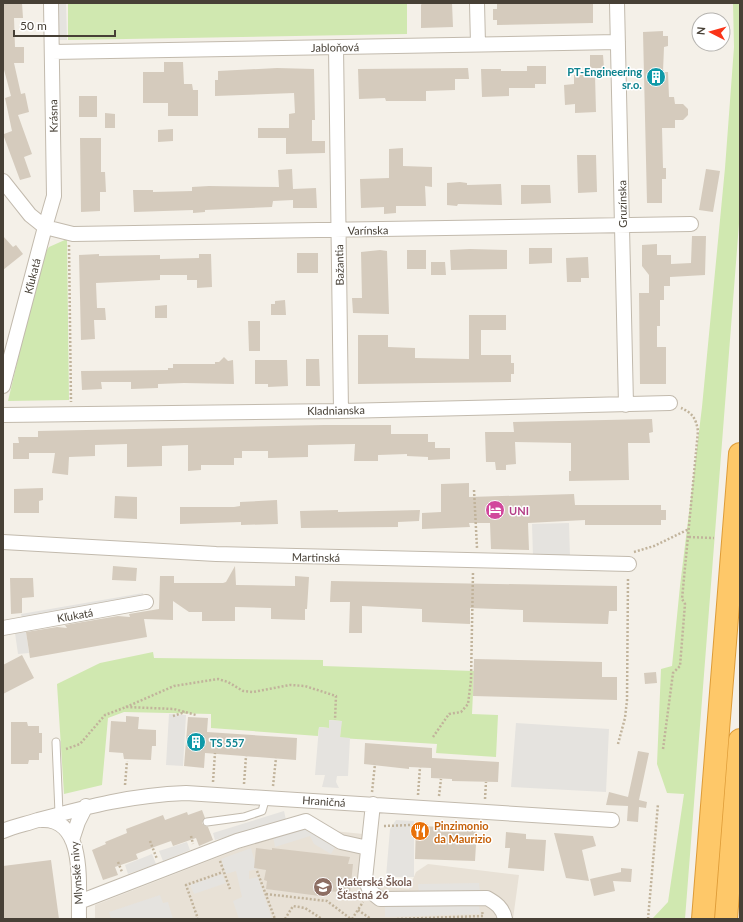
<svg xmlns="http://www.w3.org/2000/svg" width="743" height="922" font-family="Lato,sans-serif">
<rect width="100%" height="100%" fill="#f4f0e8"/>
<path fill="#e8e1d6" d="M304 828 363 834 359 883 409 889 416 872 428 864 519 875 513 919H95V905L252 844Z"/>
<path fill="#d0e8b0" d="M68 3H407V34L68 40Z
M733 3H740V211L685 919H652L668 902 684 794 667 793 657 764 661 669 672 666 680 586 702 407 725 168 734 47Z
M67 239 69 400 8 401 42 257 49 247Z
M153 652 154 658 323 660V666L474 671 472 714 498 715 496 757 436 753 437 744 340 738 341 721 329 720V728L319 727 318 736 211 728V714L124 712 108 718 102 785 64 794 57 684 100 663Z"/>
<path fill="#e5e3df" d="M57 3H66L67 40H58Z
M569 523 570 557H533L532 524Z
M143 593 144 598 22 618 21 614Z
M26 632 29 653 18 654 15 633Z
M169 714 186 715 183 766 166 765Z
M329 720 342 721 340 737 350 738 348 776H337L336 782 339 788 322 787 325 775H315L319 727 329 728Z
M516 723 609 729 606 792 511 787Z
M284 811 286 820 215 840 213 833Z
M396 820 414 821V877H386L390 829Z
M307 827 336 845 331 854 314 844 310 836 275 847 273 836Z
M187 842 190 850 163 861 159 851Z
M251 848 257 869 249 871V879L258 877 272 919H239L233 901 242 897 236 871 226 874 221 859Z
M152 854 156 864 128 874 125 865Z
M222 874 226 883 194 894 190 885Z
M479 883 480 892 419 894 418 884Z
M160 895 163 903 168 902 173 919H111L109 912Z
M479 904 480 914 385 917V907Z"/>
<path fill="#d5cbbd" d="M3 3H22L23 18H14L15 47H24V63H14L21 94 25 93 29 112 18 115 32 154 24 157 31 177 20 180 4 137V134L12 131 5 98 11 96 3 66Z
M422 3H452L453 27 421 28V5Z
M502 3H593V23L497 25V20H493V9H497V4Z
M663 31V36H668V46L664 47 663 72H668L669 97H674L675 104H683L688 109V115L683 120H675V128H662L663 168H666V179H662V203H647L643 32Z
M590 55H603L604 68H590Z
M164 62H183L184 84H192L193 90H198V116H168V103H143V72H164Z
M527 66H546V84H535V88H509V96L482 97 481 69H501V71H527Z
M277 68 314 69 315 120H312V141H325V153L286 154V138H258V128H289V114L295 113 294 93 215 96V80H218V71Z
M468 68 469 79H455V90L426 91V101H386L385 98 359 99 358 69Z
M574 75H595L596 112 575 113V104L565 105 564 85 574 84Z
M79 96H97V117H79Z
M105 113 115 114V128H105Z
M173 129V141L158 142V130Z
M80 138H101V172H105L106 192H100V211L81 212Z
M403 148V166L432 167V187L425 186 426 206H396V213L384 214V207L361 208 360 179 389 178V149Z
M577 155H596L597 192 578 193Z
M292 169 293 189 316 188 317 208H293V200L273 201 272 207 205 210V212L193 213V210L134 212 133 190H153V192L192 191V187L209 186 279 187 278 170Z
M706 169 720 171 713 212 699 210Z
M460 182 467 183V185L501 184 502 205 458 204 457 206 447 205V183Z
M521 185H550L551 203 521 204Z
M3 236 13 247 16 245 23 254 3 270Z
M692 236H706L705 275 670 277V286H664V300H660V326H657V347H666V384H640L639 293H649V275L642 266V245L657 244V255H671V264L691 263Z
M529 248H552V263L529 264Z
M470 249 507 250V269L451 270 450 250Z
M380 250 387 251 389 314 353 313 352 298H362L361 252Z
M407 250H426V269H407Z
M297 253H318V273H297Z
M99 254V256L160 255V259L199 258V254H211L212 287 197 288V280H187V275H160V280L96 283 97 308H105L106 320H94L95 339 81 340 79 255Z
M588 257 589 278H581V282H567L566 258Z
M431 262H445L446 275H431Z
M285 300 286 315H271V304H275V301Z
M167 305V318H155V306Z
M469 315H506V330H481V355H511V363H514V374H511V382L358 384V335H388V347L415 348V358L469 359Z
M248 321H260V351H249Z
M224 357 228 361 233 360 234 384 184 383 158 384V388L131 389V382H101L102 389 82 390 81 371 168 370V368H173V364H215V362H219Z
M306 359H319L320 386H306Z
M255 360H287L288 386 268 387V384H255Z
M652 419 653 432 649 433 650 443H628L629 480 569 481V471H571V443L515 442 516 464 506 465V470H496L495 462H486L485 432H514L513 422Z
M324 425H391V434H428V442H435V448H450V459L428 460V457L407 456V454L378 455V461H354L355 444 308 445V457L268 458V451H242V458H234V465H201V470L188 471V445L162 446V466L127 467V444L95 445V456L69 457 68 475 52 473 55 453H29V459H13V443H19L18 437H38V431Z
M469 483V497L574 494 575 505H661V510H666V520H661V525H585V520L528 523 529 550 491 549 490 523H469L470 527 422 529V513L441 512V484Z
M43 488V500L39 501V513H14V489Z
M115 496 137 497V519L114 518Z
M277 500 278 524 241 525V522L180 524V507H234L240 506V502Z
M338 510V512L420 510 419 521 398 522V527L301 528 300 511Z
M113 566 137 568 136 581 112 580Z
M235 566 236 585 295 586V576L309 577 307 609H305V620L271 619V608L235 607V621H202V612H189L173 601V620L144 619 147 637 30 658 26 632 57 627 67 628 65 625 118 616 130 617 129 614 159 609 160 576H174V583H223L226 582Z
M10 578H33L34 597 22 598V613L11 614Z
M331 581 617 586V611H609L608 624 523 622V610L470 608V624L422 622V609L362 606V633H349L350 602H330Z
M22 655 34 678 3 694V665Z
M474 659 602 662V677H617V700L473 696Z
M656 672 657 683 645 684 644 673Z
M126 716 139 717 138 729 156 730V746H152L151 760 124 759 123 753 109 752 111 721 126 722Z
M188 717 208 718 207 732 297 738 296 760 205 753 204 768 184 766Z
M11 722H27L28 726H39V733H42V753H39V760H29L28 764H11Z
M365 743 432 748V758L499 762 498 782 452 781V779L431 778V768L409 767V769L364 764Z
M638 751 649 753 639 800 647 802 646 808 639 807 638 822 627 821 628 806 606 805 609 792 628 797Z
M202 810 205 818 202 823 205 826 208 827 213 840 199 846 196 838 173 846 171 841 157 846 136 854 138 859 115 867 118 875 103 880 92 850 106 844 105 842 127 833 126 829 163 815 165 820 187 812 188 815Z
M416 826 477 828 475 861 415 859Z
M506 832 526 834V839L546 840 544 871 508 868 510 848H505Z
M554 833 593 836 596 846 582 850 589 881 566 878Z
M256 848 272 850V848L350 857 348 864H353L350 893 328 891V894L320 893V896L266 889 267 881 264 880 266 870 254 868Z
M51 860 59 919H3V866Z
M621 868 632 869 631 882 613 881 615 891 594 896 590 879 621 872Z"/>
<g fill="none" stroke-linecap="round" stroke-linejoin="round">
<defs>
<path id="lane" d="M56 742 59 813
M207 822 244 817 262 811 266 797"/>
<path id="street" d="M51 3 54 196 45 227 73 234 691 224
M477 3 478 44
M617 3 626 405
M336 47 341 411
M52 52 618 42
M3 181 30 215 45 227 3 386
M3 415 341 411 670 403
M3 542 216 554 629 564
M3 628 146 602
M373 804 365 879 370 891 380 899 487 898C496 903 503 908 505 919
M42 820C87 818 78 889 79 919
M3 831C15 826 26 824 38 820 90 806 132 795 186 793L612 820
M72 840 78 822 86 806
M79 902 237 841 306 821 341 842 368 848"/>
<path id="highway" d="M703 919 740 454
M726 919 740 740"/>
</defs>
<use href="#lane" stroke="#c2baad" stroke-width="9"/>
<use href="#street" stroke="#c2baad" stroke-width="16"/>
<use href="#highway" stroke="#de9c38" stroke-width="24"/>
<path stroke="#c1b39b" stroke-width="2.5" stroke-dasharray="2 2" stroke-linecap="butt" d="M69 245 71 402
M474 490 477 548
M689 537 714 538
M634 552 654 546 689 529
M126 707 174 686 218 679 228 682 243 691 253 692 290 685 305 686 336 696 335 720
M173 716 185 712
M433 737 449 714 461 712 468 704 471 680 473 572
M618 744 625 718 627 700 628 577
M66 749 80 744 105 715 126 707 174 709 196 715
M663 749 673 673 680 666 685 604 682 599 698 431C696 419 693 413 681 408
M213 782 215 753
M244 784 246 756
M125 785 127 761
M273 786 276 758
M372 792 375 764
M418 795 420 767
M439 796 441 779
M485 799 486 782
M384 826 411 825
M191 836 193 844
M150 841 157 859
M220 861 230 889
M118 862 122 872
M257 871 275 919
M266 894 327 901 351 919
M358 910 371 919
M197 919H198L186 885 223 872
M285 919 293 906 305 908 322 919
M352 919 363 902
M397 919 483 916 482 911
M648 919 658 804"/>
<use href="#lane" stroke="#fff" stroke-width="7"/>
<use href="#street" stroke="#fff" stroke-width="14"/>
<use href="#highway" stroke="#fec869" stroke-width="22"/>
</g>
<defs>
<symbol id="building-disc" viewBox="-11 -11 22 22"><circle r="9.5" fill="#0f9aa8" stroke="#fff"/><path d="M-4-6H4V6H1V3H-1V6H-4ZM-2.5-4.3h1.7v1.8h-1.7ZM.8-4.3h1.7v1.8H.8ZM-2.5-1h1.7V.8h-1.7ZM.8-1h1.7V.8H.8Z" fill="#fff"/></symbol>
<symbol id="hotel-disc" viewBox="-11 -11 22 22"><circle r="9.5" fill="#d1479c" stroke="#fff"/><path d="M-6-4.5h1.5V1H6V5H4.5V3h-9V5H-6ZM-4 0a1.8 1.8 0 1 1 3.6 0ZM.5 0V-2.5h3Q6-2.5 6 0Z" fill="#fff"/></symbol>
<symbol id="restaurant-disc" viewBox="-11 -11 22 22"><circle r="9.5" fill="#e8710a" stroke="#fff"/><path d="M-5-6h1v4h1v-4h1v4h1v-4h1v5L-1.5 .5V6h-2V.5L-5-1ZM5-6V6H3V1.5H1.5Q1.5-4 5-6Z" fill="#fff"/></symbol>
<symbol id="school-disc" viewBox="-11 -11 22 22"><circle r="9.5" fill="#8d6e63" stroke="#fff"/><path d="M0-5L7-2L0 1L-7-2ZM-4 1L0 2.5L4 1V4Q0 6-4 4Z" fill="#fff"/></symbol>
</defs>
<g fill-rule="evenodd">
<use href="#building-disc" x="645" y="66" width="22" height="22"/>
<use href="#hotel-disc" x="484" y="499" width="22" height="22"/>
<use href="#building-disc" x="185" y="731" width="22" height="22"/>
<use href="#restaurant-disc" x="409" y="820" width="22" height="22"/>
<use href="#school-disc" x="312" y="876" width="22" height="22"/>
</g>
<g text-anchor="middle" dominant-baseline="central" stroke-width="3" stroke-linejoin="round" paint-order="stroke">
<g font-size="11" fill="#474036" stroke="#fff">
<text transform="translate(335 47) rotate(-1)">Jabloňová</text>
<text transform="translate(53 116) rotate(-91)">Krásna</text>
<text transform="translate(622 204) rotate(-91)">Gruzínska</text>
<text transform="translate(368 230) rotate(-1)">Varínska</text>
<text transform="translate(339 265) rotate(-91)">Bažantia</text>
<text transform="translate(32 276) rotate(-76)">Kľukatá</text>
<text transform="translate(336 410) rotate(-1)">Kladnianska</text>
<text transform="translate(316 557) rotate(1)">Martinská</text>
<text transform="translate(75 615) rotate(-10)">Kľukatá</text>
<text transform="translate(324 801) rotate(4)">Hraničná</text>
<text transform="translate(76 873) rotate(-94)">Mlynské nivy</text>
</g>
<g font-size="11" font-weight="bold" fill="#0d838f" stroke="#fff" text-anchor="end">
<text x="642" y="71">PT-Engineering<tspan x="642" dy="13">sr.o.</tspan></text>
<text x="210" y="742" text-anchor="start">TS 557</text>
</g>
<g font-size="11" font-weight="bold" fill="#b23c85" stroke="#fff" text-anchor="start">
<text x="509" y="510">UNI</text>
</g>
<g font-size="11" font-weight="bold" fill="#c56008" stroke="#fff" text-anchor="start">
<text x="434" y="825">Pinzimonio<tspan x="434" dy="13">da Maurizio</tspan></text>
</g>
<g font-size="11" font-weight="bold" fill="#785e54" stroke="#fff" text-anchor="start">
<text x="337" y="881">Materská Škola<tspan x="337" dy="13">Šťastná 26</tspan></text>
</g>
</g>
<rect width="743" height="922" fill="none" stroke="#474036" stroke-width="8"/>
<g transform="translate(711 32) rotate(276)"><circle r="19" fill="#ffffff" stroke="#b5b3af"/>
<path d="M0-3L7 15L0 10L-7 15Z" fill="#fa3418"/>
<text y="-6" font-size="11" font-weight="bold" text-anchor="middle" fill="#474036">N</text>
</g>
<path d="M14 30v6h101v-6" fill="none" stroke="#474036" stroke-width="2"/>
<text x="20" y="30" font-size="12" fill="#474036" stroke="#ffffff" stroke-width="3" paint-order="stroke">50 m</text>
</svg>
